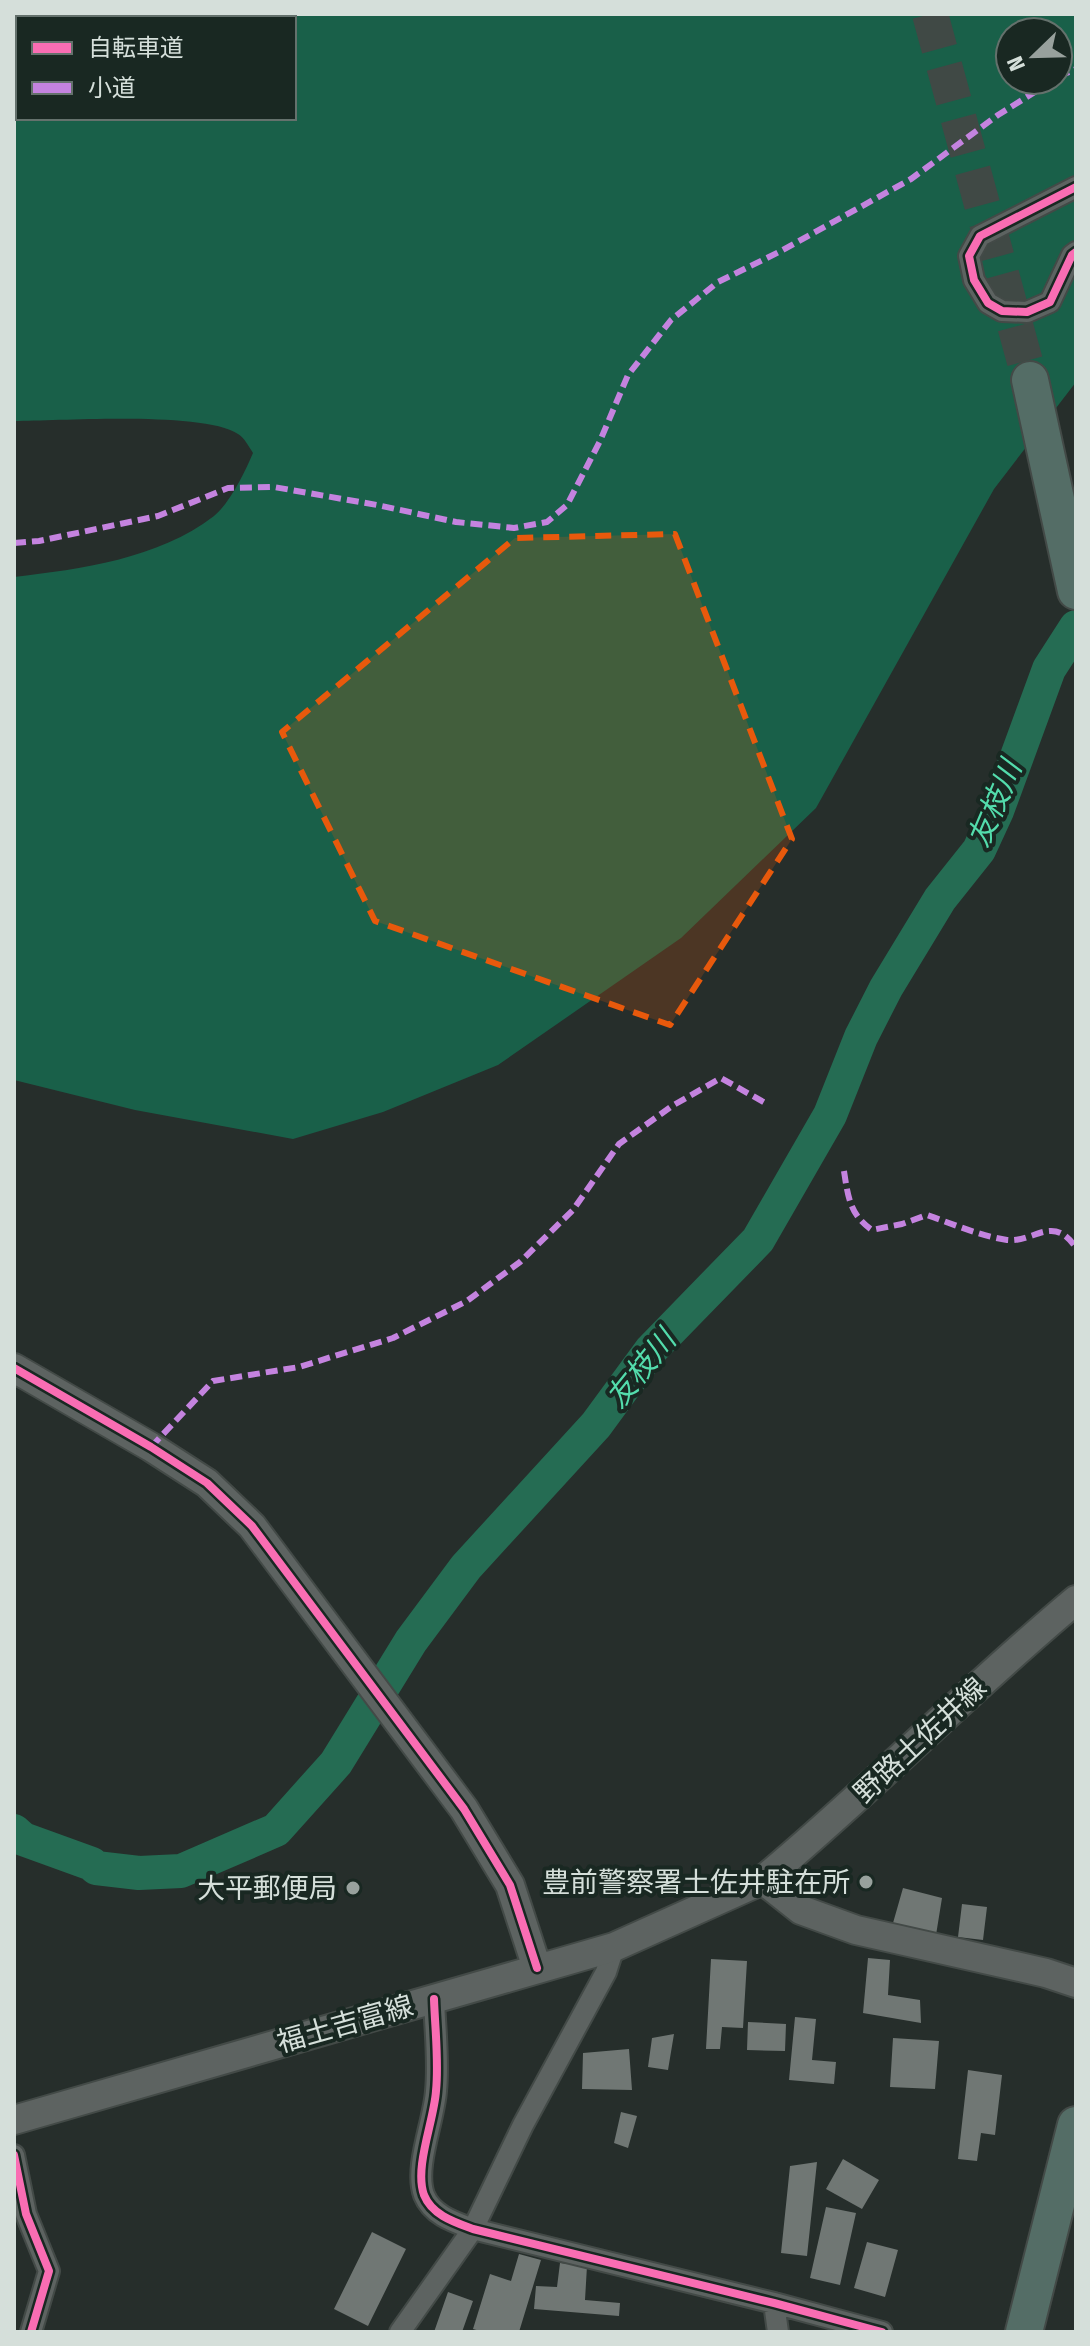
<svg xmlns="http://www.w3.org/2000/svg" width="1090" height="2346" font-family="'Fira Sans Condensed','Noto Sans JP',sans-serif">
<rect width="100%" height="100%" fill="#262e2b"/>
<path fill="#196049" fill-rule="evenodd" d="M90 14H1076V382L994 489 816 808 681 938 498 1065 383 1112 293 1139 135 1110 14 1080V577C81 569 158 559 214 516 230 503 245 472 253 453 249 447 244 437 238 434 203 411 61 421 14 421V53L18 52V118H294V18H88ZM1010 32H1058V80H1010Z"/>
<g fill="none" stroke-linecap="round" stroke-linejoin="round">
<path stroke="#256c53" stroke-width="34" d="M14 1831 23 1839 92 1864 96 1868 139 1873 181 1871 276 1830 336 1763 411 1641 466 1567 596 1425 651 1350 758 1240 830 1115 861 1037 886 988 940 899 979 850 997 811 1049 669 1076 627"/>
</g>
<path fill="#707774" d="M903 1888 942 1898 936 1935 893 1923Z
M962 1904 987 1907 983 1940 958 1937Z
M868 1958 890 1960 888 1995 920 2000 921 2023 863 2013Z
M711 1959 747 1961 743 2028 722 2027 720 2049H706Z
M795 2017 816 2019 812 2060 836 2062 834 2084 789 2080Z
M748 2022 786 2024 785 2051 747 2050Z
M674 2034 668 2070 648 2067 652 2038Z
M893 2038 939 2041 935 2089 890 2087Z
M629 2049 632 2090 582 2089 583 2053Z
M968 2070 1002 2075 995 2135 981 2133 977 2161 958 2159Z
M621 2112 637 2116 628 2148 614 2143Z
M843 2159 879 2180 862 2209 826 2189Z
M817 2162 807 2256 781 2253 790 2166Z
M826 2207 856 2213 840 2285 810 2278Z
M372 2232 406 2249 368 2326 334 2309Z
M867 2242 898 2250 885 2297 854 2288Z
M519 2254 541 2260 519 2332H483L473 2329 490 2274 511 2281Z
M560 2263 587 2266 585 2300 620 2303 619 2316 534 2309 536 2286 557 2287Z
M448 2292 473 2301 462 2332H434Z"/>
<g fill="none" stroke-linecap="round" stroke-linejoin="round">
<path stroke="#404945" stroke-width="36" stroke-dasharray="36 18" stroke-linecap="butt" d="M930 14 1030 380"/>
<defs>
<path id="street" d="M1076 187 980 236 969 256 974 280 988 303 1002 311 1027 312 1050 302 1072 255 1076 252
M434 1999C435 2029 439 2061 436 2091 434 2121 414 2167 424 2195 432 2215 454 2222 473 2229L774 2303 882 2332
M14 2155 26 2214 49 2271 31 2332
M774 2303 778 2332
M400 2332 473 2229 523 2125 606 1972 614 1947"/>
<path id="secondary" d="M14 1368 151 1447 207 1483 252 1526 464 1809 510 1885 537 1968
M763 1880C871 1790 968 1690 1076 1600
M14 2120 614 1947 763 1880 801 1910 856 1930 1046 1973 1076 1983"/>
<path id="highway" d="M1030 380 1076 591
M1024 2332 1076 2125"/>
</defs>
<use href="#street" stroke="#434a47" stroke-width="24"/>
<use href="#secondary" stroke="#434a47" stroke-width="32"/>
<use href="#highway" stroke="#434a47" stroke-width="40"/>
<use href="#street" stroke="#5d6361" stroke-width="20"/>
<use href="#secondary" stroke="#5d6361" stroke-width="28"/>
<use href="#highway" stroke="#546d66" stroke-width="36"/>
<path stroke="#c483df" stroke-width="6" stroke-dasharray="12 6" stroke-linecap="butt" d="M1058 77 1076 69
M14 543 39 541 158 516 228 488 274 487 377 505 456 522 514 528 547 522 567 505 600 441 628 375 671 320 718 282 779 252 911 179 998 115 1054 80
M844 1171C848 1197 850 1215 872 1230L902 1224 927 1215C953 1224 980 1236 1007 1240 1034 1243 1053 1213 1076 1248
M151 1447 213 1381 299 1367 393 1338 467 1301 520 1262 573 1210 619 1144 672 1106 721 1078 767 1104"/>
<defs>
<path id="cycleway" d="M1076 187 980 236 969 256 974 280 988 303 1002 311 1027 312 1050 302 1072 255 1076 252
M14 1368 151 1447 207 1483 252 1526 464 1809 510 1885 537 1968
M434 1999C435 2029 439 2061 436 2091 434 2121 414 2167 424 2195 432 2215 454 2222 473 2229L774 2303 882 2332
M14 2155 26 2214 49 2271 31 2332"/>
</defs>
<use href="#cycleway" stroke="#192822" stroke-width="13"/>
<use href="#cycleway" stroke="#f96db3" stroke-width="8"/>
</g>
<path fill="#e8590c" fill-opacity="0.2" stroke="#e8590c" stroke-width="6" stroke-dasharray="16 10" stroke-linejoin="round" d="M675 534 792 839 670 1025 375 921 282 732 515 538Z"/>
<g fill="#98a19d" stroke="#192822" stroke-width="3">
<circle cx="866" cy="1882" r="8"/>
<circle cx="353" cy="1888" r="8"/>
</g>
<g text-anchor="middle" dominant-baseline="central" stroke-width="8" stroke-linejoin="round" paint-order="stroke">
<g font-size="28" fill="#d5dfda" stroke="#192822">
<text transform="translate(920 1740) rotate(-43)">野路土佐井線</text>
<text transform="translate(345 2024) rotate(-16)">福土吉富線</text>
</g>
<g font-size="28" fill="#d5dfda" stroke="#192822" text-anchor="end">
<text x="850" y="1882">豊前警察署土佐井駐在所</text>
<text x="337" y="1888">大平郵便局</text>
</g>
<g font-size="30" font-style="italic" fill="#53dcac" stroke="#192822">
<text transform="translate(995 804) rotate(-67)">友枝川</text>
<text transform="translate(641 1369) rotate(-51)">友枝川</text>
</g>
</g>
<rect width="1090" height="2346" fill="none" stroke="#d5dfda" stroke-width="32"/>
<rect x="16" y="16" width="280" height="104" fill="#192822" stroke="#64716c" stroke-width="2"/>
<rect x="32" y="42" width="40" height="12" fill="#f96db3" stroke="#64716c" stroke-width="2"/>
<text x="88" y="56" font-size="24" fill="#d5dfda">自転車道</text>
<rect x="32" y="82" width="40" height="12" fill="#c483df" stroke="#64716c" stroke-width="2"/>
<text x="88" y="96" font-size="24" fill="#d5dfda">小道</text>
<g transform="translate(1034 56) rotate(247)"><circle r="38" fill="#192822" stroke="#64716c" stroke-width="2"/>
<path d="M0-6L14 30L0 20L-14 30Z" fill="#98a19d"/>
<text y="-12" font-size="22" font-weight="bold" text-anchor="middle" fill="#d5dfda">N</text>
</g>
</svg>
